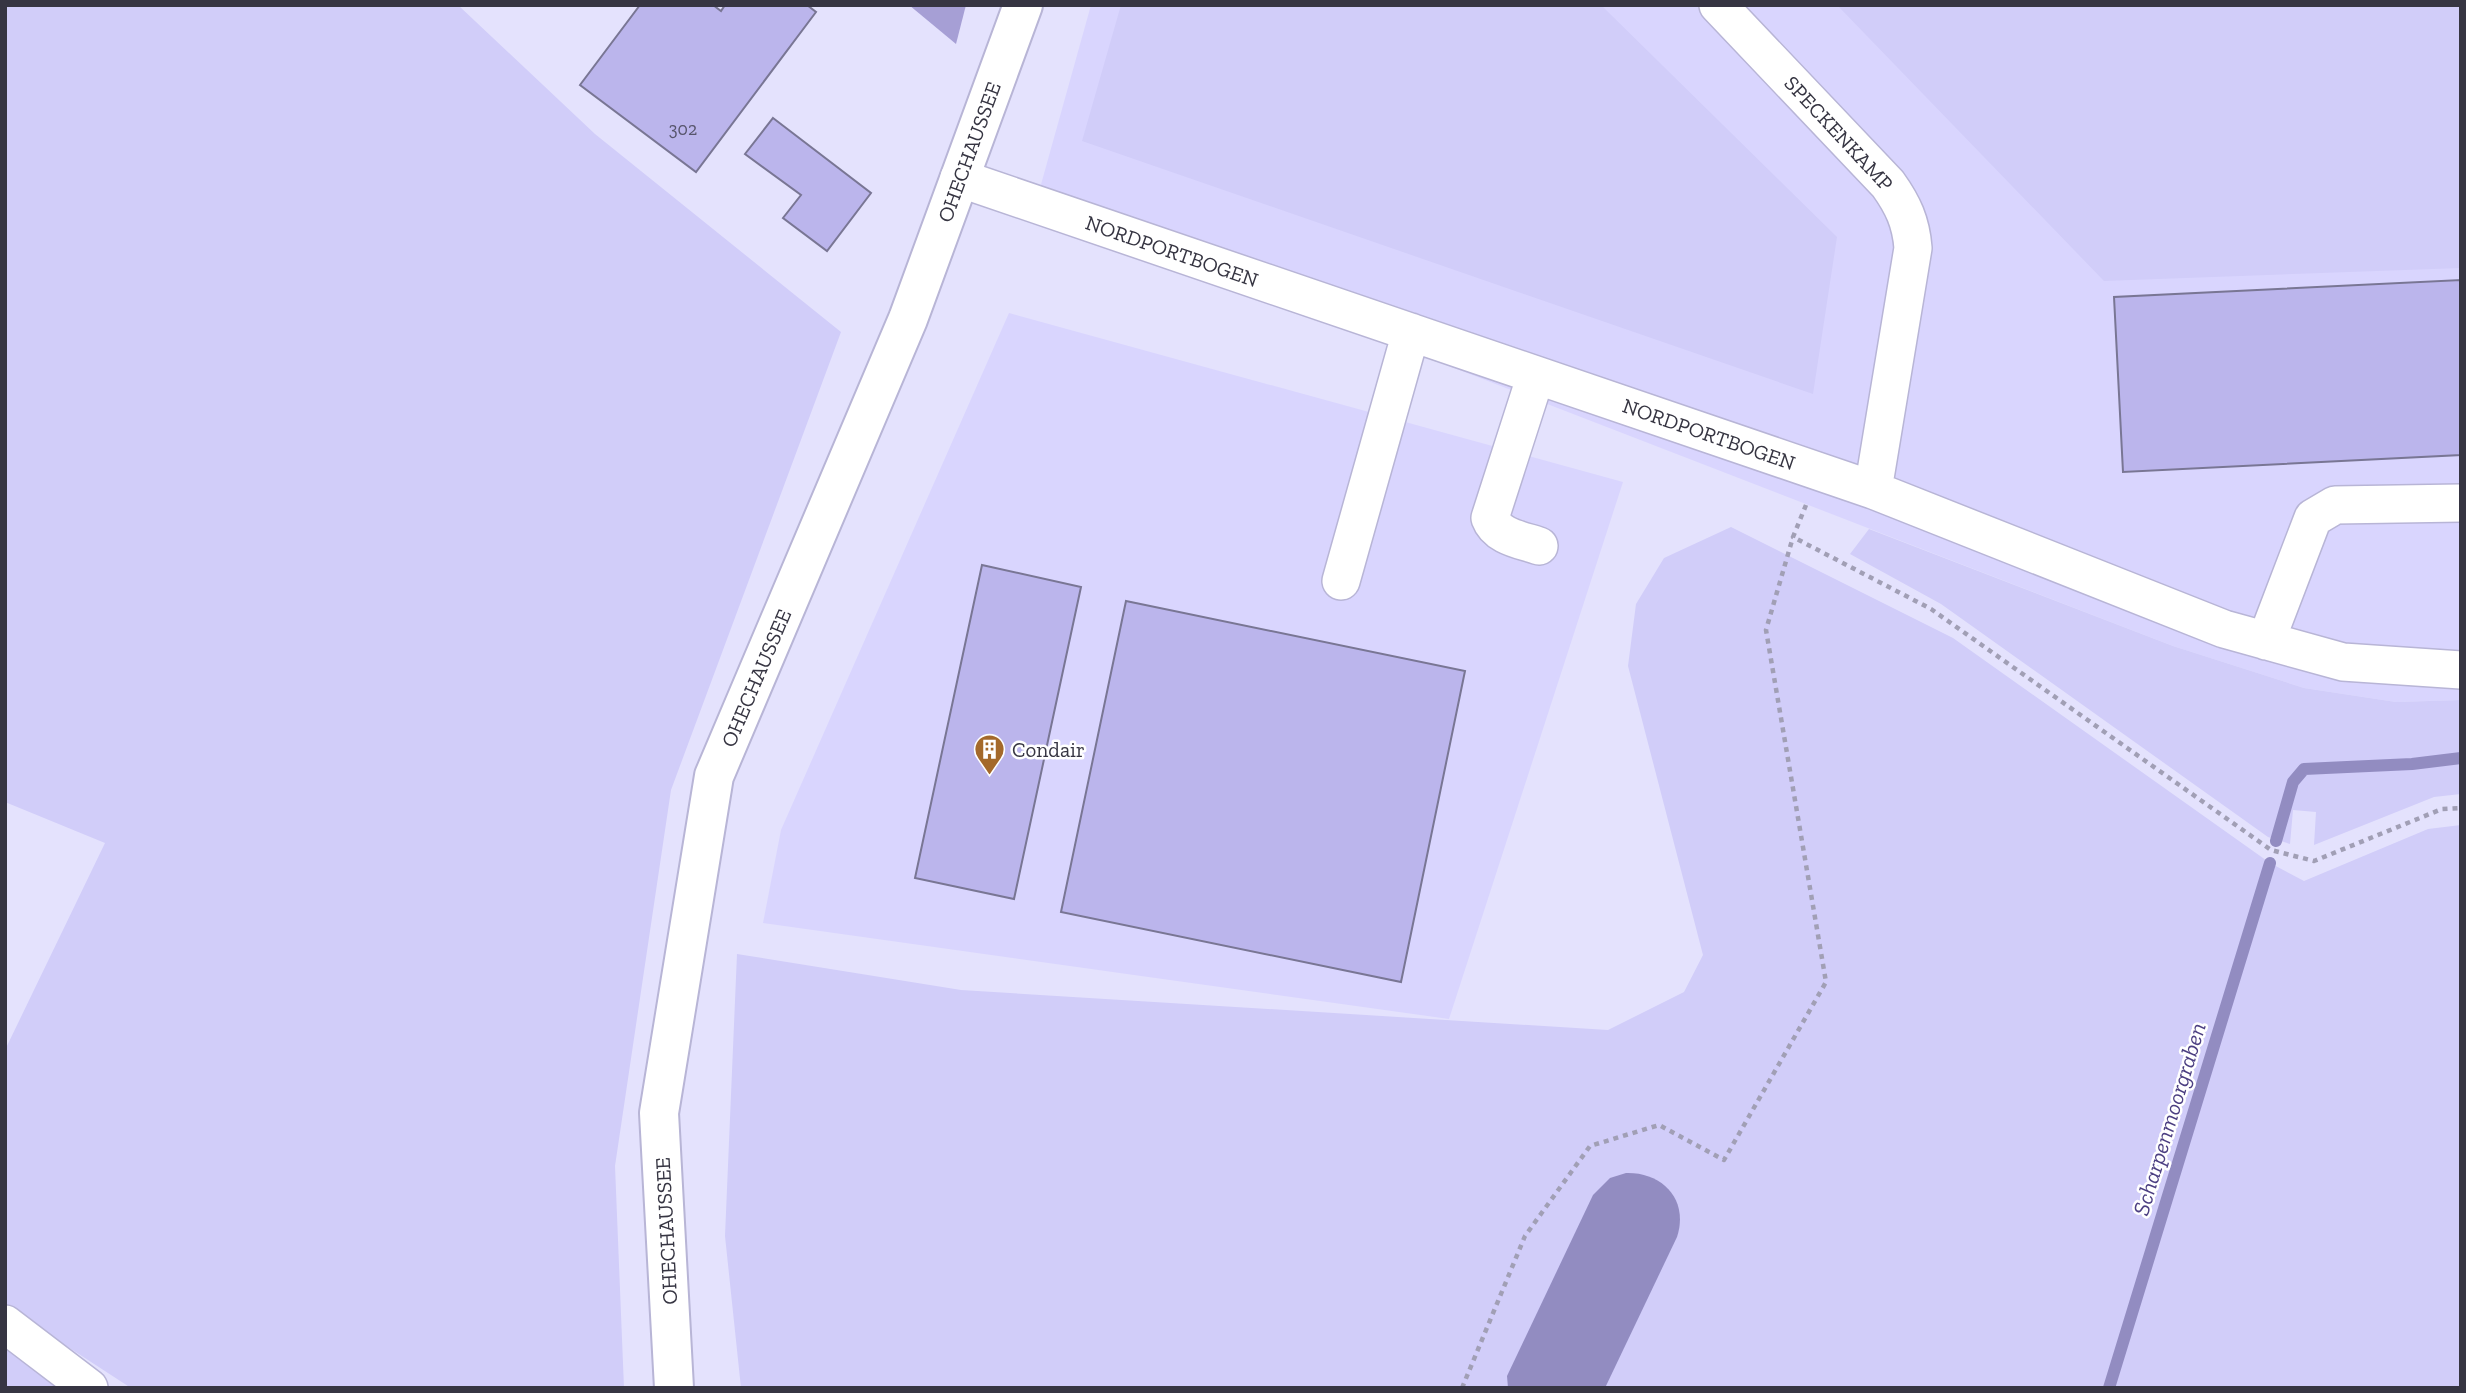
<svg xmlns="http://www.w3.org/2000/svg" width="2466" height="1393" font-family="'Zilla Slab',serif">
<rect width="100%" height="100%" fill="#e4e2fd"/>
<path fill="#d9d5fe" d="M1091 5H2461V700L2396 702 2304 688 2173 646 1035 206Z
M1009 313 1623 482 1449 1019 763 923 781 830Z"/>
<path fill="#d1cdf9" d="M5 5H458L595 134 841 332 671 790 615 1166 624 1388H131L5 1306V1050L105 843 5 802Z
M1121 5H1601L1837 237 1813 394 1082 141Z
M1837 5H2461V268L2104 281Z
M1731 527 1953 638 2270 863 2304 881 2428 829 2461 825V1388H741L725 1236 737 954 961 990 1608 1030 1684 992 1703 955 1628 666 1636 604 1664 558Z
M1869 529 2173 646 2304 688 2396 702 2461 700V794L2434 797 2314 845 2316 812 2293 810 2290 844 2268 837 1941 604 1850 554Z
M5 1347 62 1388H5Z"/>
<path fill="#a69fd5" d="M909 5H966L956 44Z"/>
<path fill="#928cc1" d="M1626 1173C1663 1172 1689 1200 1677 1237L1605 1388H1508L1507 1376 1593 1195 1610 1178Z"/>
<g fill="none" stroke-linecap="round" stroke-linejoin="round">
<path stroke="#928cc1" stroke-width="12" d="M2276 841 2293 782 2304 769 2412 764 2461 758
M2109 1388 2270 863"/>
</g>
<path fill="#bbb5ec" stroke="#797694" stroke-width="2" d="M640 5H713L721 11 725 5H807L816 12 696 172 580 85Z
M773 118 871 193 827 251 783 218 801 195 745 154Z
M2461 280V455L2123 472 2114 297Z
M982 565 1081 587 1014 899 915 878Z
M1126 601 1465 671 1401 982 1061 912Z"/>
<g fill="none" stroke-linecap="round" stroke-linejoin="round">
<defs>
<path id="minor" d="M1718 5 1888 184C1903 205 1911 222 1913 248L1873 490
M959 178 1873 490 2224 629 2343 662 2461 670
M1536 375 1490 518C1497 537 1522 540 1539 546
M1341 581 1411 332
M2266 641 2313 518 2335 505 2461 503
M5 1324 89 1388"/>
<path id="major" d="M674 1388 659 1113 714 776 908 319 1023 5"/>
</defs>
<use href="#minor" stroke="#b8b5d6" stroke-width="40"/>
<use href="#major" stroke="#b8b5d6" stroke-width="42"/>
<path stroke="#a19fb5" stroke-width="4.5" stroke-dasharray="5 5" stroke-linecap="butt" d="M1806 505 1793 537 1931 609 2271 850 2314 861 2442 809 2461 808
M1462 1388 1525 1236 1590 1146 1659 1125 1724 1160 1826 982 1766 630 1793 537"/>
<use href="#minor" stroke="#fff" stroke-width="37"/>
<use href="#major" stroke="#fff" stroke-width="38"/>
</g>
<defs>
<symbol id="building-pin" viewBox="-11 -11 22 30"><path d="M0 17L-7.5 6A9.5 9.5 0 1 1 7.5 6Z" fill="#a4692a" stroke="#fff"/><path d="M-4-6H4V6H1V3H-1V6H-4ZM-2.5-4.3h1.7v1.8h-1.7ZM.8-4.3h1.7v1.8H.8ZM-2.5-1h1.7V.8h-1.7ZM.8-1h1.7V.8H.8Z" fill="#fff"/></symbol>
</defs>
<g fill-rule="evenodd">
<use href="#building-pin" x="972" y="732" width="35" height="47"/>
</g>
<g text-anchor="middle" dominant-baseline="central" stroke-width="5" stroke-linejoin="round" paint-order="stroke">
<g font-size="18" fill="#57556c">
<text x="683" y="129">302</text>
</g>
<g font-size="21" fill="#363542" stroke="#fff">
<text transform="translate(1839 133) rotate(47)">SPECKENKAMP</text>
<text transform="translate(969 152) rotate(-70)">OHECHAUSSEE</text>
<text transform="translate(1172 251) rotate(19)">NORDPORTBOGEN</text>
<text transform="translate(1709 434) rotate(19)">NORDPORTBOGEN</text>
<text transform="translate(756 678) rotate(-67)">OHECHAUSSEE</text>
<text transform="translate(666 1231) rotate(-93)">OHECHAUSSEE</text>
</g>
<g font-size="21" fill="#363542" stroke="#fff" text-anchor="start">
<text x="1012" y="749">Condair</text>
</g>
<g font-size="23" font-style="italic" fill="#4c3f82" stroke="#fff">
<text transform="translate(2169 1119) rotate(-73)">Scharpenmoorgraben</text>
</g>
</g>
<rect width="2466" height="1393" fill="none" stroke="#363542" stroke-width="14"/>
</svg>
